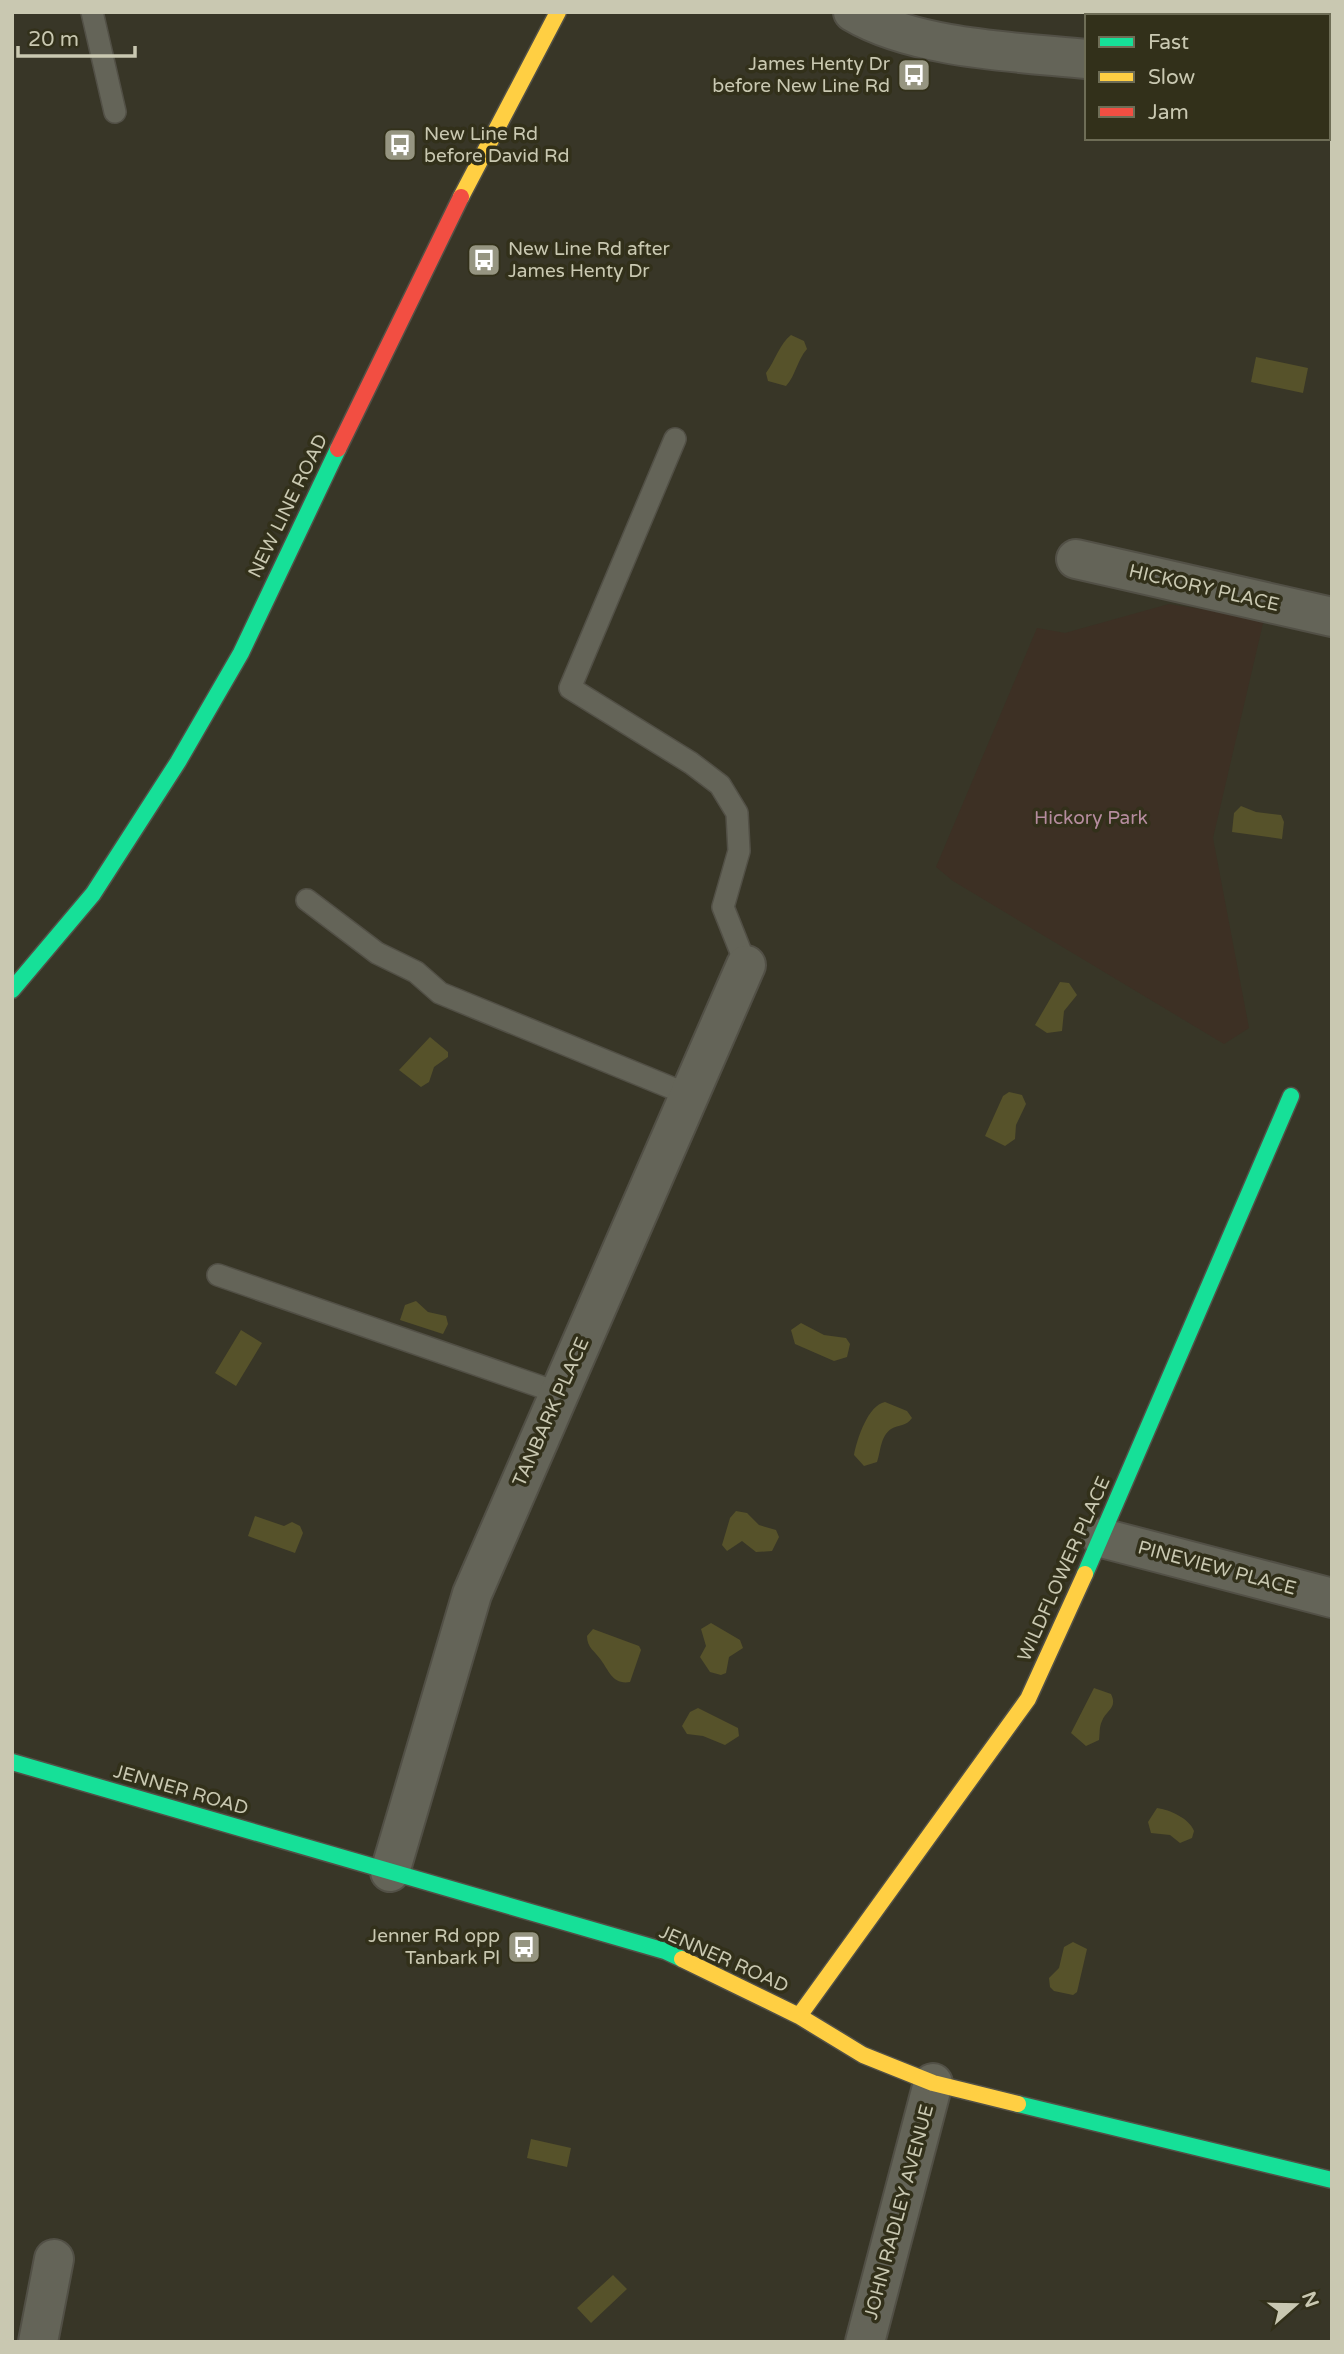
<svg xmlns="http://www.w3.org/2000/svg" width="1344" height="2354" font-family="'Varela Round',sans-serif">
<rect width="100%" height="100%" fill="#383627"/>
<path fill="#3d3024" d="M1169 604 1264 619 1213 838 1249 1028 1224 1044 953 881 936 867 1037 628 1065 633Z"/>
<path fill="#56522a" d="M791 335 804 341 807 349C797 360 796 375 786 386L768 381 766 373C775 361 780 343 791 335Z
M1256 357 1308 368 1303 393 1251 382Z
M1241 806 1256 812 1281 815 1284 822 1282 839 1232 832 1234 813Z
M1060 982 1069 983 1077 995 1064 1011 1062 1031 1047 1033 1035 1025Z
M430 1037 448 1052V1057L434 1067 429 1082 421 1087 399 1070Z
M1009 1092 1022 1095 1026 1104 1016 1125 1015 1139 1005 1146 985 1136 1003 1096Z
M416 1301 428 1312 446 1316 448 1324 443 1334 400 1320 405 1305Z
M801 1323 824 1335 846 1338 850 1344 847 1357 834 1361 795 1344 791 1330Z
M241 1330 262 1343 236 1386 215 1373Z
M885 1402 907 1411 912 1418C906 1427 899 1424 891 1429 880 1437 881 1451 877 1462L864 1466 854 1455C857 1439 868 1405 885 1402Z
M736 1511 747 1513 759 1525 776 1530 779 1537 772 1551 756 1552 742 1541 727 1551 722 1545 730 1518Z
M255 1516 284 1526 292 1522 300 1526 303 1533 295 1553 248 1536Z
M711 1623 740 1640 743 1648 729 1657 726 1673 721 1675 710 1672 700 1657 706 1646 701 1629Z
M593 1629 639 1646 641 1650 630 1682C613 1685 609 1671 601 1660 595 1651 587 1648 587 1636Z
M1094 1688 1111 1694C1118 1708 1106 1710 1102 1721 1099 1727 1100 1734 1099 1740L1086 1746 1071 1733Z
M698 1708 738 1728 739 1736 725 1745 703 1736 687 1734 682 1726 690 1712Z
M1157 1808C1170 1810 1189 1818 1194 1831L1192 1838 1180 1843 1170 1835 1151 1833 1148 1822Z
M1073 1942 1087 1949 1077 1992 1073 1995 1054 1991 1050 1987 1049 1978 1059 1968 1064 1947Z
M531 2139 571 2148 567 2167 527 2158Z
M613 2275 627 2289 591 2323 577 2308Z"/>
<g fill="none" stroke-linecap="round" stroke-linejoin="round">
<defs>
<path id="lane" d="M92 12 115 112
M675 439 570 688 691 763 720 785 737 813 739 851 723 907 746 965
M307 900 377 953 416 972 440 993 689 1095
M218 1275 559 1393"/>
<path id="street" d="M853 12C915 49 1016 52 1087 59
M1328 102 1332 103
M1076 559 1332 617
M1102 1538 1332 1598
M390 1872 472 1594 746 965
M38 2342 54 2259
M865 2342 933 2083"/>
<path id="fast" d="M12 990 93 894 178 762 241 653 338 449
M1085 1574 1291 1096
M12 1762 665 1951 682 1959
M1018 2104 1332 2180"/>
<path id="slow" d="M461 197 558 12
M682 1959 799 2016 863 2055 933 2083 1018 2104
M799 2016 1028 1699 1085 1574"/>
<path id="jam" d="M338 449 461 197"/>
</defs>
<use href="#lane" stroke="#525046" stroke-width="24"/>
<use href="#street" stroke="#525046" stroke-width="42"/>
<use href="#fast" stroke="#525046" stroke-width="19"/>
<use href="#slow" stroke="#525046" stroke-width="19"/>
<use href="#jam" stroke="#525046" stroke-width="19"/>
<use href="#lane" stroke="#646458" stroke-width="21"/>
<use href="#street" stroke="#646458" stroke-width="38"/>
<use href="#fast" stroke="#16e098" stroke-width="16"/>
<use href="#slow" stroke="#ffcf43" stroke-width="16"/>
<use href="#jam" stroke="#f24e42" stroke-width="16"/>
</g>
<defs>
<symbol id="bus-square" viewBox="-11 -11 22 22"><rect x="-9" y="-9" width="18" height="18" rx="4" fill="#969581" stroke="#32301a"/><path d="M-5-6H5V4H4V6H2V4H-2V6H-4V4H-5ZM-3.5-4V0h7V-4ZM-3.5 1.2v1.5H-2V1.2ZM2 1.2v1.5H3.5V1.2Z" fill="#fff"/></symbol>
</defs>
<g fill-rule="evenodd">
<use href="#bus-square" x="895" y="56" width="38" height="38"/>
<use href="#bus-square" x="381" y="126" width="38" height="38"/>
<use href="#bus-square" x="465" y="241" width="38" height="38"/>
<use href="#bus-square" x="505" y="1928" width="38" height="38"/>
</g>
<g text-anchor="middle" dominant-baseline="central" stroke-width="7" stroke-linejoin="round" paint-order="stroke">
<g font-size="19" fill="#c9c8b1" stroke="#32301a" text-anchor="end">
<text x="890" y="64">James Henty Dr<tspan x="890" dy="22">before New Line Rd</tspan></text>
<text x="424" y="134" text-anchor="start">New Line Rd<tspan x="424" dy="22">before David Rd</tspan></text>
<text x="508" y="249" text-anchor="start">New Line Rd after<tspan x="508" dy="22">James Henty Dr</tspan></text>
<text x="500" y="1936">Jenner Rd opp<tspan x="500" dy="22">Tanbark Pl</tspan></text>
</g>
<g font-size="19" fill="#c9c8b1" stroke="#32301a">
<text transform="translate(288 506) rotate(-64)">NEW LINE ROAD</text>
<text transform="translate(1204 588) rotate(13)">HICKORY PLACE</text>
<text transform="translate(551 1412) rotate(-66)">TANBARK PLACE</text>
<text transform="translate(1217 1568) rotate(15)">PINEVIEW PLACE</text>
<text transform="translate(1064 1569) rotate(-66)">WILDFLOWER PLACE</text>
<text transform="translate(181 1790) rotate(16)">JENNER ROAD</text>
<text transform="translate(724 1959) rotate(24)">JENNER ROAD</text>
<text transform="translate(899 2212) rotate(-75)">JOHN RADLEY AVENUE</text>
</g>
<g font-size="19" fill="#b58c9e" stroke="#32301a">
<text x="1091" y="818">Hickory Park</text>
</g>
</g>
<rect width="1344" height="2354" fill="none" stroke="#c9c8b1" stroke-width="28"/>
<rect x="1085" y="14" width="245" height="126" fill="#32301a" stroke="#6e6d56" stroke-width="2"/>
<rect x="1099" y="37" width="35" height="10" fill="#16e098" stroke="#6e6d56" stroke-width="2"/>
<text x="1148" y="49" font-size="21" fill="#c9c8b1">Fast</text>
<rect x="1099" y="72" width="35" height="10" fill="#ffcf43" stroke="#6e6d56" stroke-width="2"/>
<text x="1148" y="84" font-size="21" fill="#c9c8b1">Slow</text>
<rect x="1099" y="107" width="35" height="10" fill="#f24e42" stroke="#6e6d56" stroke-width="2"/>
<text x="1148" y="119" font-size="21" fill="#c9c8b1">Jam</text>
<g transform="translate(1295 2305) rotate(70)" stroke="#32301a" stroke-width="5" paint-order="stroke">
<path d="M0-5L12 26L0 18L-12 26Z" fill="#c9c8b1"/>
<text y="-10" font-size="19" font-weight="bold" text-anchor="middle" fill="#c9c8b1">N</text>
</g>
<path d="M18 46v10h117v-10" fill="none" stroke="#c9c8b1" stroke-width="3.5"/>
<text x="28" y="46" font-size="21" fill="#c9c8b1" stroke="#32301a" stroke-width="5" paint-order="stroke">20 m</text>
</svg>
